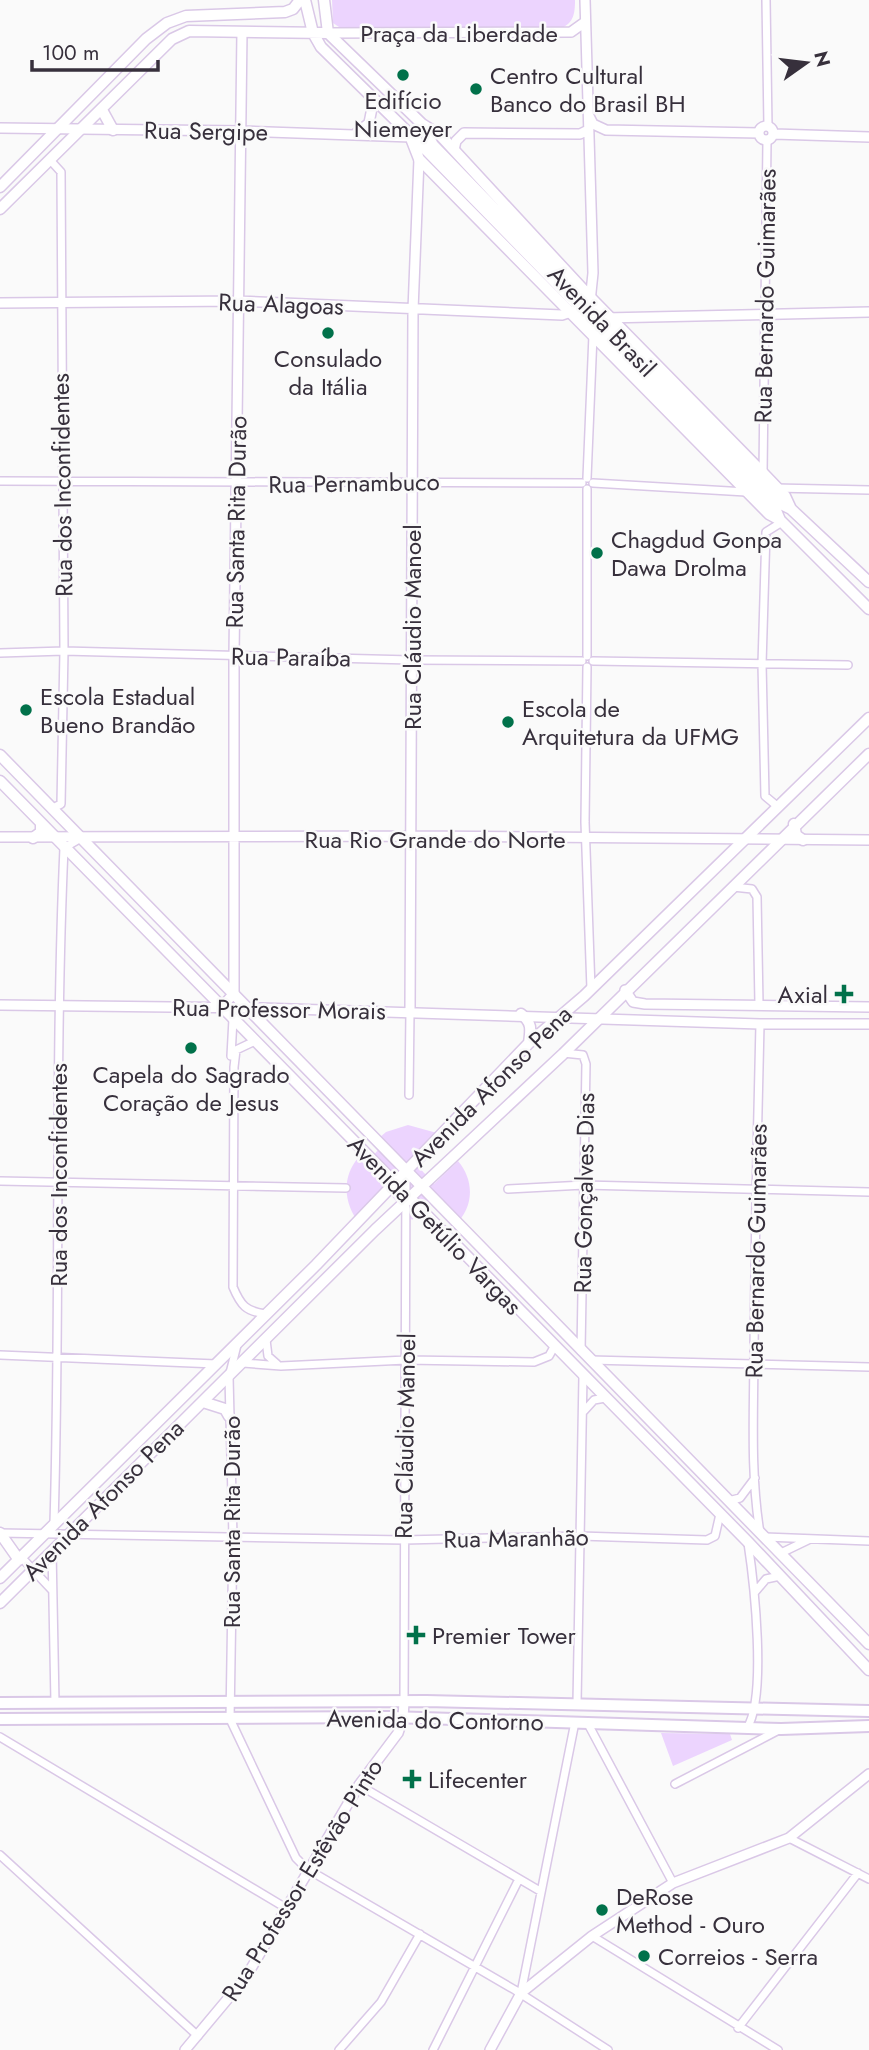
<svg xmlns="http://www.w3.org/2000/svg" width="869" height="2050" font-family="Jost,sans-serif">
<rect width="100%" height="100%" fill="#fafafa"/>
<path fill="#ecd4fe" d="M332 0H575C575 13 574 22 562 28L339 27 333 23Z
M408 1125 437 1133 417 1165 434 1184 458 1161C475 1181 474 1208 454 1226L430 1201 412 1220 390 1194 360 1224C344 1205 341 1178 358 1158L365 1165 378 1150 372 1144 386 1132Z
M661 1733 730 1734 732 1740 673 1766Z"/>
<g fill="none" stroke-linecap="round" stroke-linejoin="round">
<defs>
<path id="minor" d="M766 0 768 126
M51 161 61 172 64 651 61 804 53 808
M763 473 767 141
M587 478 593 335
M0 481 582 483
M593 483 746 492
M775 488 869 490
M0 653 64 651 411 660 582 661
M587 656V489
M593 661 848 665
M587 667 585 822 591 989
M777 806 765 796 762 664 766 532 782 522
M733 887 752 889 757 897 759 1004
M760 1024C757 1132 755 1239 754 1347 754 1409 750 1472 760 1533
M255 1041 236 1050 234 1067 233 1287C241 1306 246 1311 265 1314
M563 1053 583 1055 586 1064 581 1351
M231 1056 233 1019
M409 1095 410 1012
M0 1181 346 1188
M508 1189 584 1185 869 1192
M266 1340 268 1356 277 1364
M237 1345 229 1377 233 1537 230 1719 296 1858 307 1869 515 1990 608 2050
M0 1355 216 1364
M590 1360 869 1367
M243 1363 281 1366 406 1360 534 1362 549 1356 554 1347
M584 1411 594 1400 605 1398
M728 1501 740 1498 755 1478
M54 1523C61 1298 54 1073 64 848L81 838
M0 1533 404 1540 580 1536 707 1540 715 1536 720 1514
M765 1537 869 1541
M52 1550 55 1703
M781 1553 808 1540
M21 1557 52 1590
M755 1592 766 1579 780 1576
M404 1702 406 1171
M577 1703 583 1376
M587 1722 673 1883
M747 1728C767 1697 754 1582 748 1543
M0 1737 286 1908
M675 1784 777 1731
M359 1785 540 1891
M789 1838 869 1879
M0 1855 198 2036
M592 1936 778 2050
M521 1993 575 1722
M738 2028 858 1873
M339 2050 381 2002 420 1934
M433 2050 519 1879"/>
<path id="tertiary" d="M585 0 593 273 590 302
M328 33 571 32 585 22
M589 116 593 124 606 130 759 133
M759 133a7 7 0 1 1 14 0a7 7 0 1 1-14 0Z
M0 128 242 131 411 137
M774 134 869 137
M354 135 369 123 373 103 371 97
M454 150 456 141 464 133 580 134 588 130
M0 303 238 301 562 315 574 311
M605 318 869 312
M0 837 412 836 869 840
M625 990 633 1002 645 1004 869 1007
M0 1005 261 1008 760 1024H869
M221 1008 234 993V656L242 32
M410 1012 413 310 419 159
M185 2050 246 1977 359 1785 398 1733 403 1718 404 1702
M490 2050 521 1993 592 1936 673 1883 789 1838 869 1774"/>
<path id="secondary" d="M305 0 313 33 321 47 428 152 775 508 780 520
M324 0 328 33
M328 33 422 124 441 136 591 298 763 473 785 496 791 509
M102 110 113 130
M423 126 433 145 779 503 791 509 869 582
M412 141 419 159 769 514 780 520 869 609
M0 187 146 39 167 23 186 16 285 12 293 9 300 0
M0 209 172 39 189 31 328 33
M0 755 869 1644
M0 781 748 1542 869 1670
M794 824 796 835 803 840
M33 838 41 832V824
M521 1014C532 1022 531 1029 529 1043
M203 1402 225 1409 229 1416
M0 1533 19 1560
M0 1578 316 1265 529 1043 584 996 869 718
M0 1603 375 1230 563 1054 869 754"/>
<path id="primary" d="M0 1703 426 1701 869 1711
M0 1719 390 1717 781 1729 869 1726"/>
</defs>
<use href="#minor" stroke="#dac8e7" stroke-width="10"/>
<use href="#tertiary" stroke="#dac8e7" stroke-width="12"/>
<use href="#secondary" stroke="#dac8e7" stroke-width="13"/>
<use href="#primary" stroke="#dac8e7" stroke-width="14"/>
<use href="#minor" stroke="#fff" stroke-width="7"/>
<use href="#tertiary" stroke="#fff" stroke-width="9"/>
<use href="#secondary" stroke="#fff" stroke-width="10"/>
<use href="#primary" stroke="#fff" stroke-width="10"/>
</g>
<g fill="#01714a" stroke="#fafafa" stroke-width="2.5">
<circle cx="403" cy="75" r="7"/>
<circle cx="476" cy="89" r="7"/>
<circle cx="328" cy="333" r="7"/>
<circle cx="597" cy="553" r="7"/>
<circle cx="26" cy="710" r="7"/>
<circle cx="508" cy="722" r="7"/>
<path d="M840.5 983.5h7v7h7v7h-7v7h-7v-7h-7v-7h7z"/>
<circle cx="191" cy="1048" r="7"/>
<path d="M412.5 1624.5h7v7h7v7h-7v7h-7v-7h-7v-7h7z"/>
<path d="M408.5 1768.5h7v7h7v7h-7v7h-7v-7h-7v-7h7z"/>
<circle cx="602" cy="1910" r="7"/>
<circle cx="644" cy="1956" r="7"/>
</g>
<g text-anchor="middle" dominant-baseline="central" stroke-width="5" stroke-linejoin="round" paint-order="stroke">
<g font-size="24" fill="#37303c" stroke="#fafafa">
<text x="459" y="33">Praça da Liberdade</text>
<text transform="translate(206 131) rotate(1)">Rua Sergipe</text>
<text transform="translate(765 296) rotate(-89)">Rua Bernardo Guimarães</text>
<text transform="translate(281 304) rotate(2)">Rua Alagoas</text>
<text transform="translate(602 321) rotate(46)">Avenida Brasil</text>
<text transform="translate(354 483) rotate(-1)">Rua Pernambuco</text>
<text transform="translate(62 485) rotate(-91)">Rua dos Inconfidentes</text>
<text transform="translate(236 522) rotate(-89)">Rua Santa Rita Durão</text>
<text transform="translate(412 627) rotate(-90)">Rua Cláudio Manoel</text>
<text transform="translate(291 657) rotate(1)">Rua Paraíba</text>
<text x="435" y="839">Rua Rio Grande do Norte</text>
<text transform="translate(279 1009) rotate(1)">Rua Professor Morais</text>
<text transform="translate(491 1086) rotate(-45)">Avenida Afonso Pena</text>
<text transform="translate(58 1175) rotate(-90)">Rua dos Inconfidentes</text>
<text transform="translate(584 1193) rotate(-89)">Rua Gonçalves Dias</text>
<text transform="translate(435 1225) rotate(46)">Avenida Getúlio Vargas</text>
<text transform="translate(756 1251) rotate(-89)">Rua Bernardo Guimarães</text>
<text transform="translate(405 1436) rotate(-89)">Rua Cláudio Manoel</text>
<text transform="translate(103 1500) rotate(-45)">Avenida Afonso Pena</text>
<text transform="translate(231 1522) rotate(-90)">Rua Santa Rita Durão</text>
<text transform="translate(516 1538) rotate(-1)">Rua Maranhão</text>
<text transform="translate(435 1720) rotate(1)">Avenida do Contorno</text>
<text transform="translate(302 1880) rotate(-58)">Rua Professor Estêvão Pinto</text>
</g>
<g font-size="24" fill="#37303c" stroke="#fafafa" text-anchor="start">
<text x="490" y="75">Centro Cultural<tspan x="490" dy="28">Banco do Brasil BH</tspan></text>
<text x="403" y="100" text-anchor="middle">Edifício<tspan x="403" dy="28">Niemeyer</tspan></text>
<text x="328" y="358" text-anchor="middle">Consulado<tspan x="328" dy="28">da Itália</tspan></text>
<text x="611" y="539">Chagdud Gonpa<tspan x="611" dy="28">Dawa Drolma</tspan></text>
<text x="40" y="696">Escola Estadual<tspan x="40" dy="28">Bueno Brandão</tspan></text>
<text x="522" y="708">Escola de<tspan x="522" dy="28">Arquitetura da UFMG</tspan></text>
<text x="828" y="994" text-anchor="end">Axial</text>
<text x="191" y="1074" text-anchor="middle">Capela do Sagrado<tspan x="191" dy="28">Coração de Jesus</tspan></text>
<text x="432" y="1635">Premier Tower</text>
<text x="428" y="1779">Lifecenter</text>
<text x="616" y="1896">DeRose<tspan x="616" dy="28">Method - Ouro</tspan></text>
<text x="658" y="1956">Correios - Serra</text>
</g>
</g>
<g transform="translate(806 63) rotate(76)" stroke="#fafafa" stroke-width="5" paint-order="stroke">
<path d="M0-5L12 26L0 18L-12 26Z" fill="#37303c"/>
<text y="-10" font-size="19" font-weight="bold" text-anchor="middle" fill="#37303c">N</text>
</g>
<path d="M32 60v10h126v-10" fill="none" stroke="#37303c" stroke-width="3.5"/>
<text x="42" y="60" font-size="21" fill="#37303c" stroke="#fafafa" stroke-width="5" paint-order="stroke">100 m</text>
</svg>
